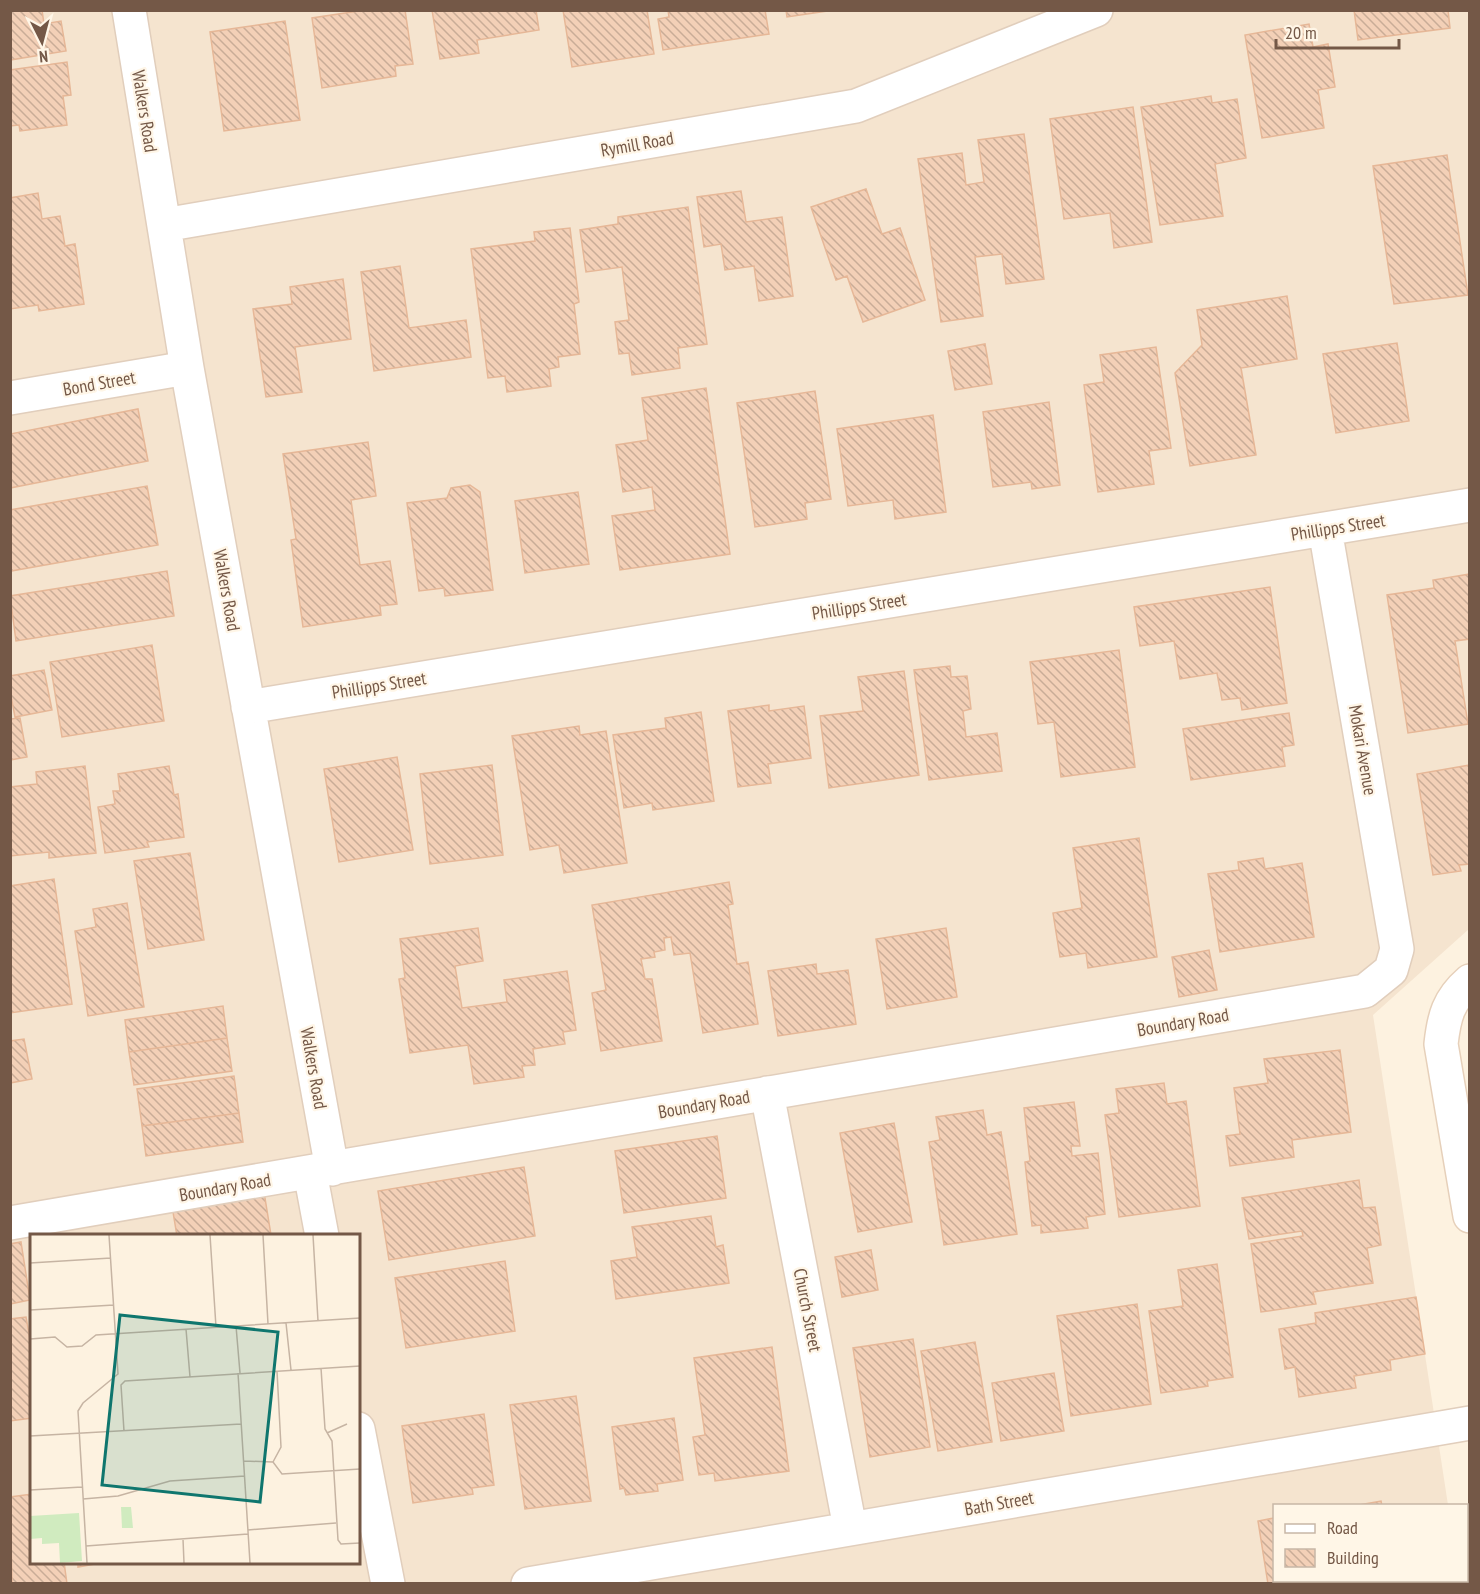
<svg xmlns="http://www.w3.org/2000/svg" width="1480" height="1594" font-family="'PT Sans Narrow',sans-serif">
<defs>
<pattern id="building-back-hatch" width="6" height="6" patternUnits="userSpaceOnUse" patternTransform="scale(1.5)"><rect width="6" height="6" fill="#f3d0b7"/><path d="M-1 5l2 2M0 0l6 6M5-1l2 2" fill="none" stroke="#c9ac97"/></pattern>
</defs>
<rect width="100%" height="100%" fill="#fdf2e0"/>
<path fill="#f5e4cf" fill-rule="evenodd" d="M11 11H1469V929L1373 1015 1448 1505 1274 1506V1580H1460V1583L11 1584ZM32 1236H358V1562H32Z"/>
<path fill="url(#building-back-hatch)" stroke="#e6b797" stroke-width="1.5" d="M10 10H42L44 24 61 21 66 51 10 60Z
M365 10H405L413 64 395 66 396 76 322 88 312 18Z
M432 10H536L539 30 477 40 479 53 440 59Z
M563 10H647L654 54 572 67Z
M668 10H765L769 34 663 50 658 19 669 17Z
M786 10H827V11L787 17Z
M1354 10H1448L1450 28 1358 40Z
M285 21 300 120 224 131 210 32Z
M1309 24 1313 47 1328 44 1335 87 1318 90 1324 128 1262 138 1245 35Z
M67 62 71 95 63 96 67 125 20 131 19 125 10 126V70Z
M1211 96 1212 103 1237 99 1246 158 1215 164 1223 216 1160 225 1141 107Z
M1133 107 1152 242 1114 248 1110 213 1064 219 1050 119Z
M1024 134 1044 279 1006 284 1002 254 975 257 983 316 941 322 918 159 962 153 966 185 984 182 978 140Z
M1447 155 1468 295 1394 304 1373 166Z
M866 189 882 234 900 228 925 300 863 322 847 276 836 280 811 207Z
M741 191 746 222 782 217 793 296 759 301 754 266 725 270 721 244 704 247 697 197Z
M38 193 42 219 60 216 65 246 75 244 84 304 39 311 38 305 10 309V198Z
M688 207 707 344 678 348 680 368 632 375 629 353 619 354 615 322 629 320 622 267 586 272 580 230 618 224V217Z
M570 228 579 302 574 304 580 354 558 357 559 367 549 369 551 386 507 392 505 376 488 378 471 249 535 241 534 232Z
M400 266 409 328 466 320 471 357 374 371 361 272Z
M343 279 351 339 295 347 302 392 266 397 253 309 292 304 290 287Z
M1287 296 1297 359 1241 368 1256 455 1190 466 1175 373 1202 345 1197 310Z
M1397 343 1409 421 1336 433 1323 354Z
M985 344 992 384 955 390 948 351Z
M1156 347 1171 448 1149 451 1154 484 1098 492 1084 385 1104 382 1100 355Z
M706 388 730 554 620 570 612 516 655 510 652 487 623 492 616 445 648 440 642 398Z
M815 391 831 499 805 503 807 519 755 527 737 403Z
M1049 402 1060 485 1032 489 1031 482 993 487 983 412Z
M138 409 148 461 10 488V434Z
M933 415 946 512 895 519 893 500 848 506 837 429Z
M368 442 376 496 351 500 360 565 390 561 397 604 380 606 381 615 303 627 291 540 296 539 283 454Z
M470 485 480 492 493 590 445 596 444 588 419 591 407 503 447 498 451 488Z
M147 486 158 545 11 571 10 510Z
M578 492 589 564 525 573 515 501Z
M167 571 174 616 16 641 10 596Z
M1470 574V639L1455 641 1468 724 1408 733 1387 595 1434 588 1433 580Z
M1270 587 1287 703 1242 710 1240 698 1222 700 1217 673 1180 679 1174 641 1140 646 1134 607Z
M152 645 164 721 62 737 50 662Z
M1119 650 1135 767 1061 777 1054 722 1038 724 1030 662Z
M950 666 951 677 967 676 971 709 963 711 966 737 997 733 1002 771 929 780 914 670Z
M44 670 52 710 15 717 10 691V676Z
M904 671 919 775 829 788 820 716 863 711 858 677Z
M769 705V711L804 706 811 758 768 764 771 783 738 787 728 711Z
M701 712 714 801 653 810 652 803 624 808 613 735 666 728 665 718Z
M1289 713 1294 745 1282 747 1285 766 1191 780 1183 729Z
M20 718 27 757 10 760V719Z
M579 726 580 735 606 731 627 863 564 873 559 845 530 850 512 736Z
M397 757 413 850 339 862 324 769Z
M492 765 503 855 430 864 420 774Z
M1470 765V864L1459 865 1461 871 1433 875 1417 774Z
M85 766 96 853 49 858V852L10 856V787L37 784 36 772Z
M169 766 174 795 178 794 184 837 147 842 149 847 105 853 98 807 115 804 113 791H120L118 774Z
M1139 838 1157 957 1088 968 1086 953 1060 957 1053 913 1082 908 1073 848Z
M190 853 204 940 148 949 134 861Z
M1263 858 1265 869 1302 863 1314 937 1220 952 1208 874 1239 870 1238 862Z
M54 879 72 1004 10 1013V886Z
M729 882 733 904 728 905 737 964 748 962 758 1024 703 1033 690 953 674 955 671 937 664 938 665 950 654 952 655 957 641 959 645 979H652L662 1041 601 1051 592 993 606 990 592 905Z
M127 903 144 1007 88 1016 75 931 96 927 93 909Z
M478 928 483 961 455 966 462 1008 507 1002 504 980 567 971 576 1030 563 1032 565 1044 533 1049 535 1065 522 1066 524 1077 474 1084 468 1045 410 1053 399 979 405 978 400 939Z
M946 928 957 997 887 1009 876 939Z
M1209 950 1217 990 1179 997 1172 957Z
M816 964 817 974 848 970 856 1024 778 1036 768 971Z
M223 1006 227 1038 129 1052 125 1020Z
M227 1038 232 1071 134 1085 129 1052Z
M24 1039 32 1079 10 1083V1041Z
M1340 1050 1351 1132 1292 1140 1294 1157 1230 1166 1226 1136 1240 1134 1234 1088 1268 1083 1264 1059Z
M234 1076 239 1113 142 1126 137 1089Z
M1164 1083 1167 1104 1186 1101 1200 1206 1119 1217 1105 1115 1119 1113 1116 1089Z
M1074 1102 1080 1146H1071L1072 1156 1098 1153 1105 1214 1086 1217 1088 1228 1041 1233V1225L1032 1226 1025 1162 1030 1161 1024 1108Z
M983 1110 987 1135 1001 1132 1017 1234 944 1245 929 1142 940 1140 936 1117Z
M239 1113 243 1142 146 1156 142 1126Z
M894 1123 912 1222 858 1232 840 1133Z
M717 1136 726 1198 624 1213 615 1151Z
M524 1167 535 1236 389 1260 378 1191Z
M1359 1180 1363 1208 1375 1207 1381 1245 1367 1248 1373 1283 1313 1292 1316 1304 1261 1312 1251 1244 1303 1236 1302 1231 1249 1239 1242 1198Z
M264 1192 271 1235 177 1236 172 1206Z
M711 1216 716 1247 723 1245 729 1283 616 1299 611 1261 637 1257 632 1227Z
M21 1242 30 1300 10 1304V1244Z
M871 1250 878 1290 842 1297 835 1257Z
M505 1261 515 1331 406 1348 395 1278Z
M1217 1264 1233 1377 1207 1381 1208 1386 1161 1393 1149 1311 1183 1306 1178 1270Z
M1416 1297 1425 1354 1390 1360 1391 1370 1354 1376 1356 1388 1299 1397 1295 1367 1285 1369 1279 1329 1316 1323 1315 1313Z
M1137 1304 1151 1404 1071 1416 1057 1316Z
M26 1317 32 1350V1418L10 1421V1319Z
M913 1339 930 1447 870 1457 853 1348Z
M975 1342 992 1442 938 1451 921 1351Z
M772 1347 789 1471 715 1481 714 1473 699 1475 693 1437 705 1435 694 1358Z
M1054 1373 1064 1431 1001 1441 992 1383Z
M576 1396 591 1501 525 1509 510 1405Z
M484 1414 494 1485 472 1488 473 1494 413 1503 402 1426Z
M674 1418 683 1480 657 1484 658 1491 626 1495 624 1488 620 1489 612 1427Z
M32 1494V1562H64L67 1584H12L10 1497Z
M1381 1501 1382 1506H1353Z
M1274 1518V1580H1381L1365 1584H1268L1258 1521Z
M78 1562H106L78 1567Z"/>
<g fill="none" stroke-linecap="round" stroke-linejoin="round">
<defs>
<path id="street" d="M129 10 187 368 332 1169
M164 225 856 106 1096 10
M10 398 187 368
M248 707 1470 505
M767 1093 850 1528
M310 1172 322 1236
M10 1223 1365 991 1391 970 1397 949 1325 529
M358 1429 388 1584
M528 1584 1470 1423"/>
<path id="secondary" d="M1470 981C1448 1000 1444 1017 1441 1044L1470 1216"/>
</defs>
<use href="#street" stroke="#e1cebc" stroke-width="36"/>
<use href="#secondary" stroke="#e6d0ba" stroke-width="36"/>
<use href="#street" stroke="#fff" stroke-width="33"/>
<use href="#secondary" stroke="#fff" stroke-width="33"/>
</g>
<g text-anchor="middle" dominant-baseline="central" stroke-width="4.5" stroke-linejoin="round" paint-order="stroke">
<g font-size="18" fill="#745847" stroke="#fff6e7">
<text transform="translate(145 111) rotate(81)">Walkers Road</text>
<text transform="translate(637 144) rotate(-10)">Rymill Road</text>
<text transform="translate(99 383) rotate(-10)">Bond Street</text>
<text transform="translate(1338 527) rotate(-9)">Phillipps Street</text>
<text transform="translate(227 590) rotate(80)">Walkers Road</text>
<text transform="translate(859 606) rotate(-9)">Phillipps Street</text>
<text transform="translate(379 685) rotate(-9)">Phillipps Street</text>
<text transform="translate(1363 750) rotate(80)">Mokari Avenue</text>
<text transform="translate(1183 1022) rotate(-10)">Boundary Road</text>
<text transform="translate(314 1068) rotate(80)">Walkers Road</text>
<text transform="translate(704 1104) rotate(-10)">Boundary Road</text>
<text transform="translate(225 1187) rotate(-10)">Boundary Road</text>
<text transform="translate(808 1310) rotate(79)">Church Street</text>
<text transform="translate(999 1503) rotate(-10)">Bath Street</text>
</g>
</g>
<g transform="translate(30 1234)">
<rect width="330" height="330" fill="#fdf2e0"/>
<path d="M91 273H101L103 294H92Z" fill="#d0ebbf"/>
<path d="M49 279 52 327 30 329 29 309 12 310V304L0 305V282Z" fill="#d0ebbf"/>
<path fill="none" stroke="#c6b4a3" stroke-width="1.5" d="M180 1 186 93M233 1 238 90M283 1 288 87M0 29 81 24M0 76 84 71M256 89 261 136M206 92 210 139M156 95 160 143M0 105 25 103 37 113 52 112 66 101 330 84M291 134 295 195 302 207 308 306 311 310 330 309M208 139 220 329M94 197 91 151 95 147 330 132M297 199 317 190M0 202 211 190M214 227 243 228 252 240 330 235M243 228 251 213 247 137M0 256 52 253M53 265 88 262 140 247 215 242M218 296 306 289M153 305 154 329M56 312 218 300M57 329 48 177 53 169 88 140 79 1"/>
<path fill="#0f766e" fill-opacity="0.15" stroke="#0f766e" stroke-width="3" d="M90 81 248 98 230 268 72 251Z"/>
<rect width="330" height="330" fill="none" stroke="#745847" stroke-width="3"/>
</g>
<rect width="1480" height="1594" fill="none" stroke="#745847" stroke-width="24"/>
<rect x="1273" y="1504" width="195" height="78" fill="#fff6e7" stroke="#c7b7a7" stroke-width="1.5"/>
<rect x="1285" y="1524" width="30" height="9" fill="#ffffff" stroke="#c7b7a7" stroke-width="1.5"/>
<text x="1327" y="1534" font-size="18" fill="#745847">Road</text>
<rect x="1285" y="1549" width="30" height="18" fill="url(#building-back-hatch)" stroke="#c7b7a7" stroke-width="1.5"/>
<text x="1327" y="1564" font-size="18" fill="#745847">Building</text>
<g transform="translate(42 42) rotate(174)" stroke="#fff6e7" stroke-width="4.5" paint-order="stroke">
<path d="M0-4.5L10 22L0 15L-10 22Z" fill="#745847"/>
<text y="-9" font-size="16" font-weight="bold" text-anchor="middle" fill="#745847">N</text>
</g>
<path d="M1276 39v9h123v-9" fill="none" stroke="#745847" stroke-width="3"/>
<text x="1285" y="39" font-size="18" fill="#745847" stroke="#fff6e7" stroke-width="4.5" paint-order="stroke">20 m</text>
</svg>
